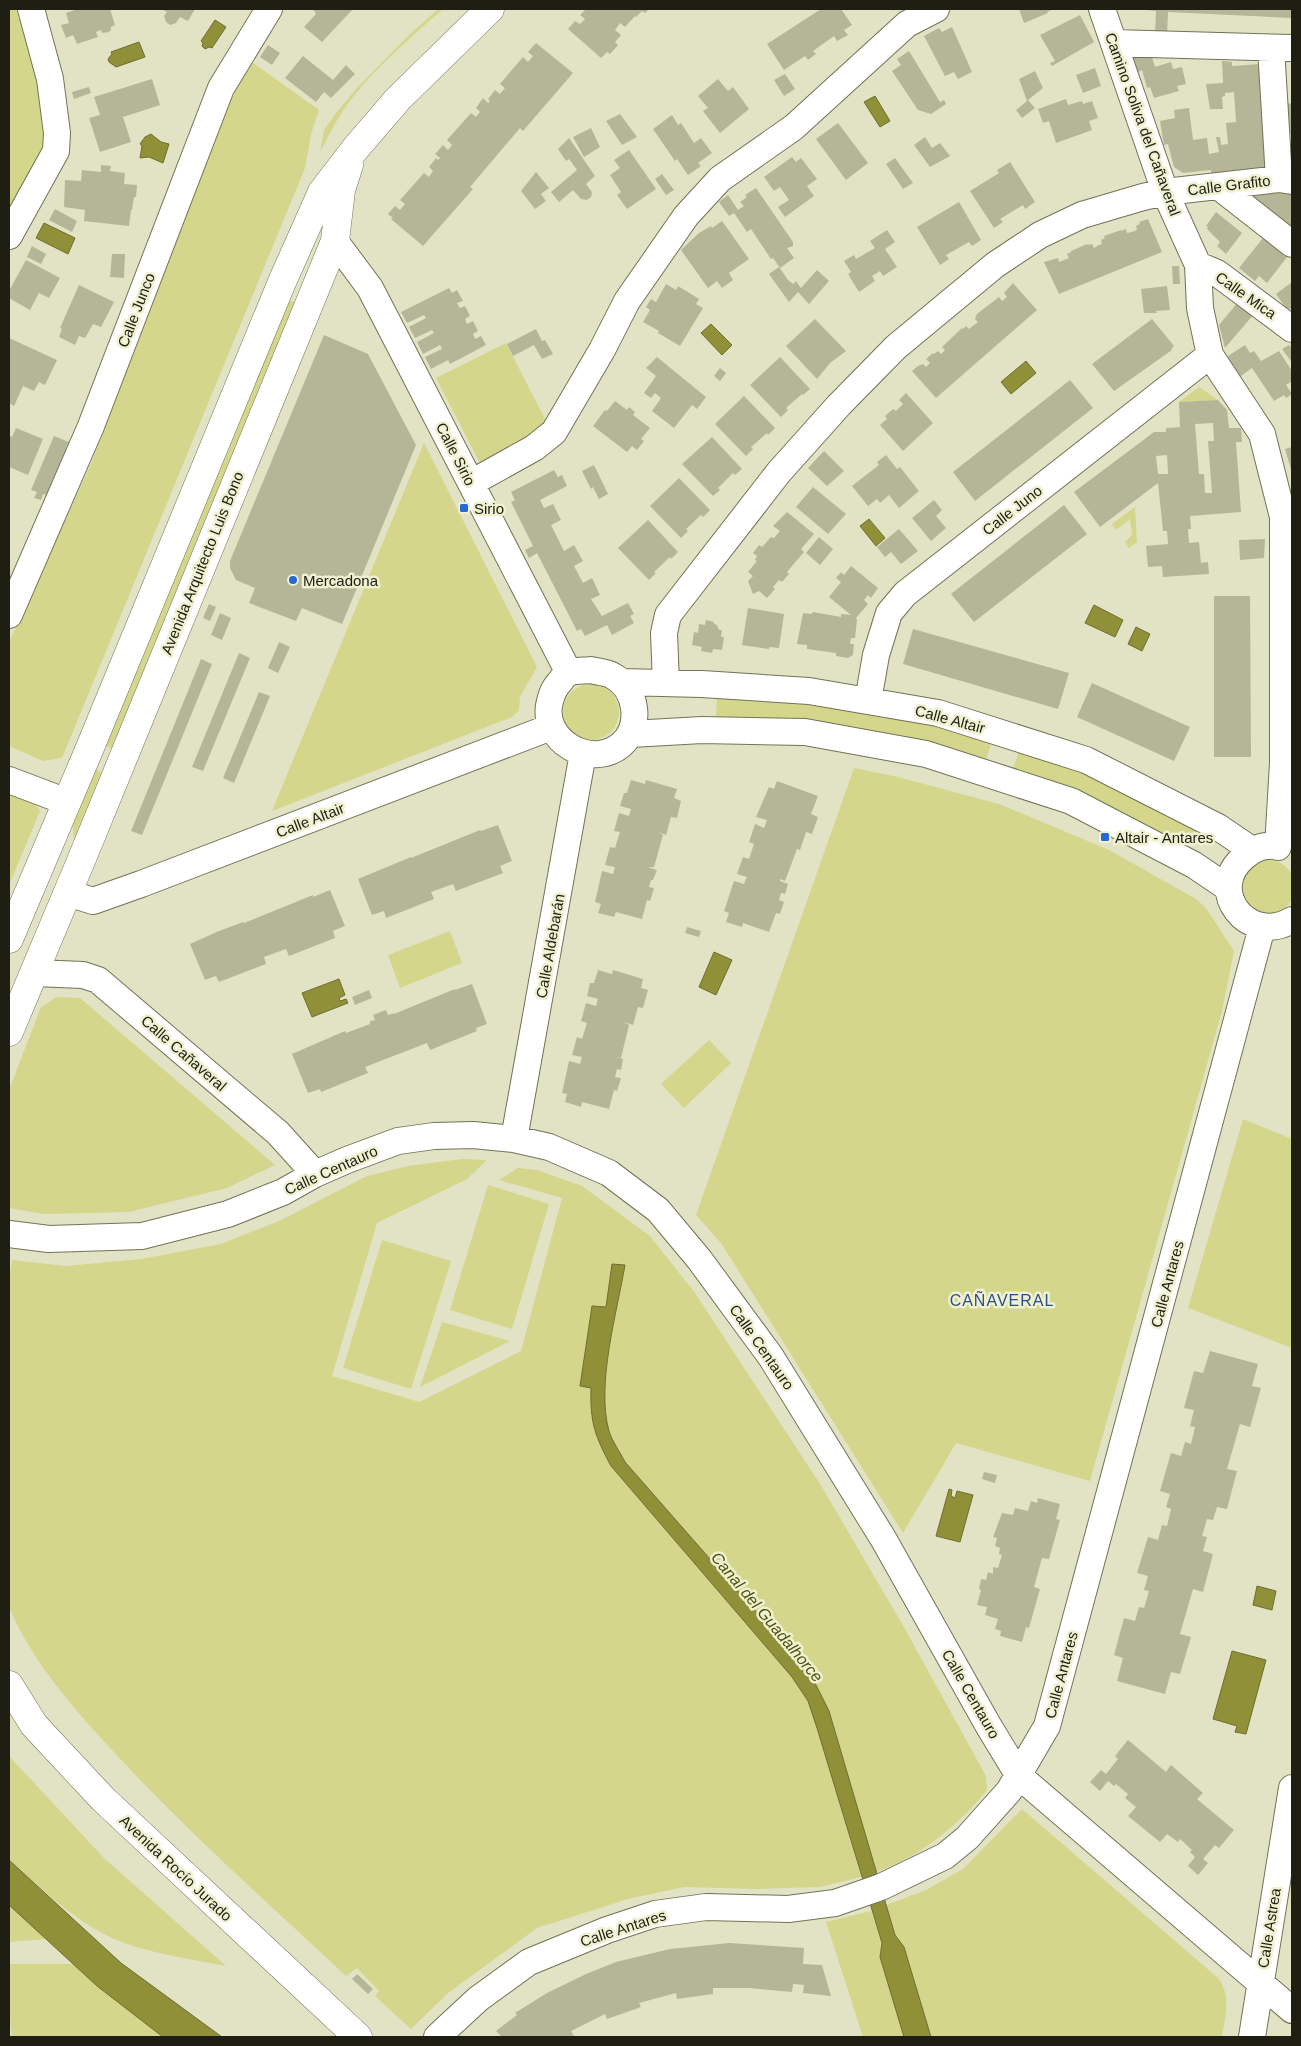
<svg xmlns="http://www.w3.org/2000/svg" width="1301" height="2046" font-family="Arial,sans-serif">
<rect width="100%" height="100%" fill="#e2e3c4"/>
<path fill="#d4d68b" d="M9 9H16C29 55 54 113 40 160 35 176 18 198 9 213Z
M438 9H443C408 40 366 75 341 114 333 126 327 140 320 152L324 130 336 113 357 88 407 37Z
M252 62 319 110 311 134 305 168 62 758 43 761 9 746V642L91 464 221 123 237 87Z
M285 299 297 303 113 749 102 744Z
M506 343 547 423 525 443 481 465 436 378Z
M1199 387 1218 400 1179 402Z
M424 443 537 667 520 697 519 710 512 717 272 811Z
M1135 507 1137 542 1129 548 1125 542 1132 535 1130 519 1116 530 1112 524Z
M563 712a28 28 0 1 1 56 0a28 28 0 1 1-56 0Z
M717 697 809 703 902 718 992 740 986 760 716 717Z
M1020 749 1099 780 1196 830 1185 847C1130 815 1072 791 1013 768Z
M92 768 103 773 74 842 72 817Z
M854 768 898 777 999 804 1109 850 1196 899 1206 908 1234 951 1222 1011 1090 1481 956 1443 903 1533 721 1243 696 1215Z
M9 779 24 786 40 811 10 883 9 882Z
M1241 887a27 27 0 1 1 54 0a27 27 0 1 1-54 0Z
M450 931 462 963 400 988 388 955Z
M57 997 80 998 275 1165 227 1188 129 1212 44 1214 9 1208V1090L41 1007Z
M709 1040 731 1063 684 1108 661 1084Z
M1243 1119 1292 1139V1348L1188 1308Z
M462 1159 487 1160 467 1179 377 1223 332 1376 419 1402 521 1351 562 1198 499 1180 518 1168 537 1170 582 1186 650 1236 695 1293 822 1487 905 1629 986 1776 987 1790C959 1825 920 1857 876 1872L829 1711 815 1683 760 1616 625 1462C620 1452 612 1441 609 1431 597 1387 617 1311 625 1266L613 1264 606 1308 592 1306 580 1386 591 1388V1415L611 1466 792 1677 808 1701 817 1728 861 1877 820 1887 756 1889 684 1887 628 1899 537 1928 448 1993 411 2029 375 1996 379 1991 357 1968 346 1976C267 1902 185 1830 112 1750 72 1707 32 1661 9 1607V1280L12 1260 66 1266 141 1259 221 1244 279 1221 367 1176 408 1166Z
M488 1185 549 1204 512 1329 450 1310Z
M382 1240 451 1261 411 1389 343 1368Z
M442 1322 510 1341 420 1387Z
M9 1756 105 1859 226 1966C191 1959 141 1952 110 1937 71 1918 41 1888 9 1860Z
M1022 1809 1218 1978C1232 1996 1225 2016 1222 2037H931L904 1947 895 1935 886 1905 926 1890 963 1869Z
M9 1905 46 1939 9 1942Z
M871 1911 882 1943 880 1957 904 2037H863L826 1922Z
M9 1964H73L97 1986 163 2037H12L9 2009Z"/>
<path fill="#909039" stroke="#6e6e2e" d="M215 20 226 27 212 48 209 47 205 49 202 46 203 43 201 41Z
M139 42 145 57 116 67 109 62 108 59 112 54 111 52Z
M875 96 890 121 880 127 864 102Z
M151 134 161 142 169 144 163 163 149 157 140 158 142 146 140 144 145 137Z
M44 223 75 238 68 254 36 238Z
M711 324 732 345 722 355 701 333Z
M1026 361 1036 373 1011 394 1001 382Z
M869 519 885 538 876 546 860 526Z
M1094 605 1123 620 1115 637 1085 623Z
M1136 627 1150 634 1142 651 1128 644Z
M714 952 732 960 716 995 699 987Z
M339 979 345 995 339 998 340 1001 346 999 348 1003 312 1017 302 993Z
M612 1264 625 1265C617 1312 596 1385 609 1431 612 1441 620 1452 625 1462L760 1616 815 1683 829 1711 895 1935 904 1947 931 2037H904L880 1957 882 1943 817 1728 808 1701 792 1677 611 1466C595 1436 590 1423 591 1388L580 1386 592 1306 606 1307Z
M949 1489 952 1490 951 1496 955 1498 957 1491 973 1495 960 1542 936 1536Z
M1257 1586 1276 1591 1272 1610 1253 1605Z
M1232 1651 1266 1660 1246 1734 1235 1732 1237 1726 1213 1719Z
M9 1860 121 1963 222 2037H163L97 1986 9 1905Z"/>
<path fill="#b5b698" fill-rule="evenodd" d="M78 9 82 10 110 9 115 25 111 27V30L109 32 102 33 101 30 96 32 98 37 77 44 73 35 66 38 61 25 69 23 66 13Z
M161 9H195L188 21 180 17 176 23 170 25 166 22 164 16 167 12Z
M313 9H353L322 42 304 27 316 14Z
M586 9H649L645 13 642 11 636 17 635 16 625 27 620 23 615 30 621 35 615 42 618 45 610 54 607 52 601 58 568 29 575 21 580 24 585 19 580 15Z
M821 9H841L852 25 844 30 848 35 837 41 834 36 813 51 816 54 808 60 805 56 784 70 767 44Z
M1019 9H1054L1047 12 1048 13 1024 23Z
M1146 9H1292V18L1168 12 1167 36 1155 35 1156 11 1146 10Z
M1080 15 1094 42 1052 66 1050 63 1055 61 1040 35Z
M952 27 972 72 958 79 954 72 945 76 924 36 939 28 942 32Z
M536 43 573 73 523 131 520 128 470 187 473 189 423 246 391 219 393 218 388 214 395 206 400 210 405 204 400 200 424 173 429 177 433 171 429 167 436 158 438 160 440 158 435 154 443 145 448 150 452 145 447 140 471 113 476 117 480 112 476 108 483 98 488 103 490 101 488 99 495 90 500 94 505 88 500 84 523 57 528 62 533 56 528 52Z
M268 45 280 53 272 65 260 57Z
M909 51 940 102 944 100 946 104 931 114 918 110 892 71 901 65 897 59Z
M303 56 333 80 346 65 355 74 331 98 324 92 316 102 285 78Z
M1131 56 1152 57 1155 67 1171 62 1173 69 1182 67 1186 84 1177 86 1179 91 1154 98 1150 87 1147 88 1142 70 1137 73Z
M1222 61 1232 62V66L1260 64 1267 171 1211 174V170L1183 173 1174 167 1168 144 1164 145 1160 121 1175 118 1174 110 1189 108 1193 140 1207 138 1209 154 1219 152 1216 137H1220L1221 145 1228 144 1226 123 1236 122 1234 92 1225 93V96L1222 97 1223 109H1210L1206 84 1223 83Z
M1095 68 1101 86 1083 93 1076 75Z
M1035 71 1043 88 1028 100 1035 108 1022 118 1016 110 1027 101 1019 79Z
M785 74 795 89 784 96 774 80Z
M152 79 160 105 123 117 131 142 100 152 89 118 100 115 94 97Z
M718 79 728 91 733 87 749 109 720 133 703 111 708 108 698 96Z
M89 87 91 93 74 99 72 92Z
M1066 99 1068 105 1082 101 1083 104 1092 101 1098 118 1089 121 1092 130 1056 143 1049 121 1043 123 1038 109Z
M1287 103 1292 104V134L1284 132Z
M620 114 637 137 622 145 606 121Z
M672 115 678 125 681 123 694 143 701 138 712 153 698 163 701 166 688 175 677 159 675 161 653 129Z
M838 123 868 163 846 180 816 139Z
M591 128 600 147 584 157 573 137Z
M925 137 932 148 940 143 950 156 930 167 914 145Z
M569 138 595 176 586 184 592 192 591 197 587 200 581 199 573 190 559 202 551 192 577 170 569 159 566 161 558 149Z
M629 150 656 189 627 209 617 195 621 192 610 175 620 168 614 160Z
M792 157 796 162 801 158 817 179 807 186 814 196 785 217 778 207 789 200 780 187 774 191 764 177Z
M895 158 913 183 903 189 886 164Z
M1010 162 1035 202 1025 209 1023 205 1000 219 1003 222 994 228 970 191 999 173 997 170Z
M101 165 111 166 110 171 125 173 124 184 137 185 136 197H134L132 210H131L129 226 84 221 85 210 64 207 65 180 81 181 82 170 101 172Z
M536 172 549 188 541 194 546 201 535 209 521 191Z
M662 174 674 190 666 195 655 179Z
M756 188 793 242V246L787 248 794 258 780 268 773 258 771 259 751 229 747 232 734 213 729 216 719 202 728 195 738 210 744 206 740 202 747 197 745 195Z
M1292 189V236L1237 193Z
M959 202 981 240 972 246 969 242 946 255 949 259 940 265 917 227Z
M55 209 77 221 72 232 49 220Z
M1216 212 1242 233 1226 254 1217 246 1220 242 1207 229 1208 227 1206 226Z
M1148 219 1162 252 1059 294 1044 262 1058 258 1059 262 1069 258 1067 254 1071 252V251L1087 244V245L1092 244 1094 248 1099 245 1102 244 1101 240 1105 238 1104 236 1121 230V231L1126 229 1127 233 1132 232 1137 230 1136 226 1140 224 1139 222Z
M722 221 749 259 729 273 733 280 722 288 717 281 708 288 681 250 699 233 711 226 712 228Z
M887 230 895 242 885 249 897 267 883 276 880 271 872 276 875 281 859 292 848 274 851 272 844 261 854 255 856 259 875 248 870 241Z
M1263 238 1287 257 1267 283 1259 276 1255 281 1239 268Z
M32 246 46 254 41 264 27 257Z
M112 254H125L124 278 110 277Z
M26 260 60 278 49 298 39 293 30 310 9 298V291Z
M1172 266H1179L1180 284H1173Z
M779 267 788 280 793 284 796 281 801 288 817 270 829 281 809 304 798 292 789 302 769 274Z
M1292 282V307L1288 311 1276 294Z
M1013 283 1037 310 936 398 912 371 918 366 923 364 926 367 930 363 926 359 933 353 934 354 938 351 941 354 945 350 942 347 962 328 963 329 966 326 969 329 974 325 978 322 975 319 977 314 999 297 1002 301 1007 297 1004 293Z
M666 284 676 290 678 286 699 299 696 304 703 308 680 346 658 333 659 331 643 322 650 310 646 307 651 299 656 302Z
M79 285 114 302 101 327 93 324 85 338 79 336 75 345 59 337 62 329 60 328Z
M1167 286 1170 310 1156 311 1157 313H1144L1141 289Z
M449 288 452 293 457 290 463 301 457 303 460 308 465 306 470 316 465 319 467 324 473 321 478 331 473 334 475 339 481 336 486 345 450 364 448 360 431 369 425 357 442 349 440 345 423 354 417 342 434 333 432 330 415 338 409 327 426 318 424 315 407 323 401 312Z
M1238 302 1254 314 1225 348 1219 325Z
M815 319 846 351 830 363 817 379 786 346Z
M1152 319 1174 346 1171 349 1172 350 1114 391 1092 364Z
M536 329 542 341 545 340 553 354 542 359 534 345 513 356 507 344Z
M324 335 368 354 416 445 342 624 302 608 296 621 249 603 255 588 236 580 230 568V561Z
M9 338 57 360 45 385 39 382 34 391 23 386 14 406 9 403Z
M1245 345 1250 353 1254 351 1261 361 1279 351 1292 371V381L1286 385 1292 394 1286 398 1284 395 1274 401 1252 368 1238 378 1228 356Z
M1289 345 1292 348 1291 361 1282 349Z
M657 357 706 397 697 409 692 405 674 428 652 411 661 398 655 393 651 398 644 393 656 376 646 368Z
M780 357 810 389 803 395 802 394 786 408 788 410 781 417 750 385Z
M720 368 726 373 720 381 714 376Z
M1070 380 1093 408 975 501 953 472Z
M906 393 933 423 903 451 880 425 887 419 885 416 893 409 896 411 903 404 899 400Z
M744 396 775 428 768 435 767 433 751 447 753 449 746 456 715 424Z
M1218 400 1227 410 1229 428H1241L1242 442H1236L1241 512 1190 516 1191 529H1188L1189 543 1199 542 1201 563 1208 562 1209 574 1163 577 1162 566 1148 567 1146 546 1168 544 1167 531H1163L1158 483 1100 527 1074 492 1154 432H1166V428L1180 427 1179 402ZM1213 423 1214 441H1208L1212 493H1205L1204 474H1199L1195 424ZM1167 455 1168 474H1158L1156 456Z
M615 401 627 410 629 407 635 412 633 415 650 428 641 439 644 441 637 450 632 446 627 452 593 426 605 410 607 411Z
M16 428 43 439 28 475 9 467V435L12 437Z
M54 436 69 442 46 495 43 494 41 500 34 498 37 492 31 490Z
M712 437 742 469 735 475 733 473 718 488 720 490 713 496 682 464Z
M1292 447V473L1285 449Z
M824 451 844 471 827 486 808 468Z
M886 455 897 469 900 467 919 491 899 508 889 495 880 503 877 499 868 506 852 486 879 465 877 462Z
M594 465 608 494 599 499 593 487 591 489 582 471Z
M554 470 558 477 562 475 567 486 540 500 544 508 553 504 561 520 551 525 564 551 574 545 583 561 574 566 583 583 592 578 600 595 591 599 602 616 628 603 634 614 630 616 634 623 612 635 607 625 585 636 581 629 577 631 537 553 529 558 525 550 533 546 511 502 515 500 511 492Z
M679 478 710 510 703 517 701 515 686 529 688 531 681 538 650 506Z
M813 487 846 514 828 534 796 507Z
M934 500 942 510 936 516 946 528 931 541 912 518Z
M1064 505 1087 534 974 622 951 594Z
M787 512 814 534 801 549 804 552 787 572 789 574 782 582 779 580 773 587 775 589 767 598 759 591 753 594 748 581 753 576 748 572 757 561 755 560 757 556 753 553 759 545 762 547 771 537 774 538 780 531 773 526Z
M648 520 678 552 671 559 670 557 654 572 656 573 649 580 618 548Z
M899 529 918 551 901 564 891 552 885 557 877 547Z
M819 537 833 549 820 565 806 553Z
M1265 539 1264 558 1240 560 1239 540Z
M851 566 878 588 871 598 868 595 864 600 868 604 856 618 857 620 855 638H851L850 644H854L853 655 848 658 836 656V653L807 649V645L797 644 803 613 812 614 813 612 841 617V614L851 615 829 597 841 582 836 578 841 572 844 575Z
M1214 596H1250L1251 757H1214Z
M209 604 216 607 210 621 203 618Z
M748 608 784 614 779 648 769 647V649L742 645Z
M220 613 231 618 222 640 211 635Z
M706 620 714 622V624L717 625 719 630H722L721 637H724L722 650 713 649 712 653 701 651 702 647 692 645 694 632 698 633 699 624 705 625Z
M913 629 1069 673 1058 709 903 664Z
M279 642 290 647 278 673 268 668Z
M239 653 250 658 203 771 192 767Z
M201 659 212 664 142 835 131 831Z
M1092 683 1190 727 1174 761 1077 717Z
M259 692 270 696 234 783 223 778Z
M631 780 645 784 646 780 677 789 674 798 681 801 677 818 671 817 666 835 658 832 663 835 654 867H648L657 870 653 880H651L649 887 654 888 650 901 647 900 642 919 616 912 614 917 598 913 601 904 595 902 602 871 613 874 615 867 605 865 610 847 615 848 620 832 614 831 619 813 629 816 631 809 620 806 624 793H627Z
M777 781 818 796 811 814 818 817 812 834 806 832 800 850 797 849 785 881 780 879V881L788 884 785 894 781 893 779 900 784 902 780 914 776 913 769 932 743 923 742 927 726 922 729 913 724 911 734 881 744 884 747 877 737 874 743 857 749 859 754 844 749 842 755 824 764 828 767 820 756 817 769 787 774 789Z
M498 825 512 861 500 866 503 873 456 891 453 884 431 892 434 899 386 918 384 911 372 915 358 879 411 857V858L480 830 481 831Z
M330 890 345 926 333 931 335 938 289 956 286 949 264 957 266 964 219 982 216 976 205 980 190 944 219 931 243 922 244 923 313 895V897Z
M687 927 701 931 699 937 685 933Z
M598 970 612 974 613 970 643 979 641 988 648 990 643 1008 638 1007 633 1025 624 1022 629 1025 621 1058 615 1057 623 1059 621 1070 617 1069 615 1077 621 1078 617 1091 614 1090 609 1109 582 1102 581 1107 565 1102 567 1094 562 1093 569 1061 580 1064 582 1057 572 1055 577 1037 582 1039 587 1023 581 1021 586 1003 596 1006 598 999 587 996 590 983H594Z
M472 984 487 1024 476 1028 477 1031 430 1050 427 1043 365 1067 368 1073 321 1092 320 1089 308 1093 292 1054 345 1031 346 1033 370 1024V1021L375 1020 373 1015 386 1010 388 1015 394 1013V1014L455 989V990Z
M369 990 372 998 355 1005 352 997Z
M1210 1351 1258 1364 1252 1386 1261 1388 1250 1427 1240 1424 1227 1469 1237 1471 1227 1509 1217 1507 1213 1520 1207 1519 1202 1536 1207 1537 1203 1551 1213 1554 1203 1592 1193 1589 1180 1634 1191 1637 1180 1674 1171 1672 1165 1694 1117 1681 1123 1658 1114 1655 1124 1618 1135 1621 1139 1607 1144 1608 1149 1591 1144 1590 1148 1576 1137 1573 1148 1537 1158 1540 1162 1525 1167 1526 1171 1509 1166 1507 1170 1494 1160 1491 1171 1453 1181 1456 1185 1442 1191 1444 1195 1427 1190 1426 1194 1410 1184 1408 1194 1371 1203 1373Z
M984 1472 997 1475 995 1483 982 1479Z
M1038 1498 1060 1504 1056 1519 1060 1520 1049 1559 1042 1558 1034 1587 1040 1589 1029 1628 1026 1627 1022 1642 1000 1636 1001 1631 995 1629 998 1619 985 1615 987 1607 977 1605 981 1590 979 1589 981 1579 986 1580 988 1572 993 1574V1567L998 1568 1002 1555 999 1554 1000 1548 995 1546 997 1538 993 1537 1002 1513 1013 1515 1015 1508 1028 1511 1031 1501 1037 1503Z
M1128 1740 1166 1772 1171 1765 1203 1793 1197 1799 1234 1830 1219 1848 1215 1845 1203 1859 1208 1863 1198 1875 1188 1866 1195 1857 1190 1852 1192 1850 1180 1839 1178 1842 1167 1834 1160 1842 1128 1816 1136 1807 1125 1798 1128 1794 1116 1784 1114 1786 1108 1781 1100 1791 1090 1782 1101 1770 1106 1774 1118 1759 1115 1756Z
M729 1943 804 1948 803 1964 822 1965 831 1996 803 1993 804 1985 793 1984 792 1992 749 1988H713V1994L677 1999 676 1993 639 2003 641 2007 607 2019 605 2014 571 2031 574 2036 571 2037H502L496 2031 517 2015 515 2013 547 1993 586 1974 616 1962 670 1949Z
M357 1974 373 1989 368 1994 352 1979Z"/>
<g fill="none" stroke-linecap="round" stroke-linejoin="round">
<defs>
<path id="minor" d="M1102 9 1165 192 1198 265 1200 308 1210 355 1262 434 1283 517V763L1278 847
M1114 43 1292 48
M1271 48 1279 179
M1218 186 1292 244
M9 236 56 151 57 133 50 79 31 9
M335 241 370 288 569 673
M1198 265 1217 273 1292 329
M471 483 534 448 554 432 602 350 627 301 686 216 720 179 794 127 907 24 936 9
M9 615 91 426 221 88 269 9
M591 670C598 672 607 672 613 676 637 689 642 726 622 744 592 771 539 740 550 701 552 694 553 690 558 684 561 681 564 675 568 673 574 670 585 671 591 670Z
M622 682 702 684 809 691 938 713 1086 760 1218 827 1252 850
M666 683 664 633 668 615 779 472 839 405 896 347 995 265 1040 235 1082 215 1143 197 1165 192 1279 179 1292 181
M868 701 876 655 889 613 905 594 1210 355
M631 734 702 730 805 732 926 754 1071 801 1194 865 1228 888
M9 780 67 802
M1268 846C1258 846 1251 851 1244 857 1205 890 1248 946 1292 920
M68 893 93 901 141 884 551 727
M34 973 83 975 98 980 278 1133 315 1174
M514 1139 583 753
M9 1234 49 1239 142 1236 228 1214 283 1192 315 1174 347 1160 398 1141 434 1136 473 1135 514 1139 549 1147 609 1173 658 1210 699 1259 771 1357 884 1540 988 1725 1019 1776 1292 2010
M437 2037 478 1999 529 1962 607 1930 655 1914 706 1907 788 1909 835 1903 881 1887 945 1856 967 1838 1009 1791 1047 1726 1262 927
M1252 2037 1292 1788"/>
<path id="major" d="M9 939 89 750 282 282 322 192 355 149 398 99 490 9
M9 1032 83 856 335 241 341 190 349 165
M9 1685 34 1725 103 1799 358 2037"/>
</defs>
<use href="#minor" stroke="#727356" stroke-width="28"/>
<use href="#major" stroke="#727356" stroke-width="29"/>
<use href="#minor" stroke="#fff" stroke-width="26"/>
<use href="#major" stroke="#fff" stroke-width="28"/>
</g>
<g fill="#246ad6" stroke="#eff1d1" stroke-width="2">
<rect x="459" y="503" width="10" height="10" rx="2.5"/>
<circle cx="293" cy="580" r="5"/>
<rect x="1100" y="832" width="10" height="10" rx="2.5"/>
</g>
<g text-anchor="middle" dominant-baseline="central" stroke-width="5" stroke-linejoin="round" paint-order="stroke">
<g font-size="15" fill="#1e1e13" stroke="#eff1d1">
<text transform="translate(1143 124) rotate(70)">Camino Soliva del Cañaveral</text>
<text transform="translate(1229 185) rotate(-7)">Calle Grafito</text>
<text transform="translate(1246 295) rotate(35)">Calle Mica</text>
<text transform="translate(136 310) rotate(-69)">Calle Junco</text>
<text transform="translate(456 454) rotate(63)">Calle Sirio</text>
<text transform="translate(1012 510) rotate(-38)">Calle Juno</text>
<text transform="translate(202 563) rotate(-68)">Avenida Arquitecto Luis Bono</text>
<text transform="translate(950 719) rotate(15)">Calle Altair</text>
<text transform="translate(310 820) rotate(-21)">Calle Altair</text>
<text transform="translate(550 946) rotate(-80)">Calle Aldebarán</text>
<text transform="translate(184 1053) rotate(41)">Calle Cañaveral</text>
<text transform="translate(331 1170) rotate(-24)">Calle Centauro</text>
<text transform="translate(1167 1284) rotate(-75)">Calle Antares</text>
<text transform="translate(762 1347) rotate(55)">Calle Centauro</text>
<text transform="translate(1061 1675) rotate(-75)">Calle Antares</text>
<text transform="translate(971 1694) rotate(60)">Calle Centauro</text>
<text transform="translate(176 1868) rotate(43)">Avenida Rocío Jurado</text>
<text transform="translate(623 1928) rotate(-18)">Calle Antares</text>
<text transform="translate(1269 1928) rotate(-81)">Calle Astrea</text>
</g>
<g font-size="15" fill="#1e1e13" stroke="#eff1d1" text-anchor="start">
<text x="474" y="508">Sirio</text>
<text x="303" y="580">Mercadona</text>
<text x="1115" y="837">Altair - Antares</text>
</g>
<g font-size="16" letter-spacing="1" fill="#2d4f86" stroke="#eff1d1">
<text x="1002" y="1300">CAÑAVERAL</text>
</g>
<g font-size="16" font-style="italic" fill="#50500d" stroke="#eff1d1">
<text transform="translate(767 1617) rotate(50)">Canal del Guadalhorce</text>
</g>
</g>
<rect width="1301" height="2046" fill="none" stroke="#1e1e13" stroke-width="20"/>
</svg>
